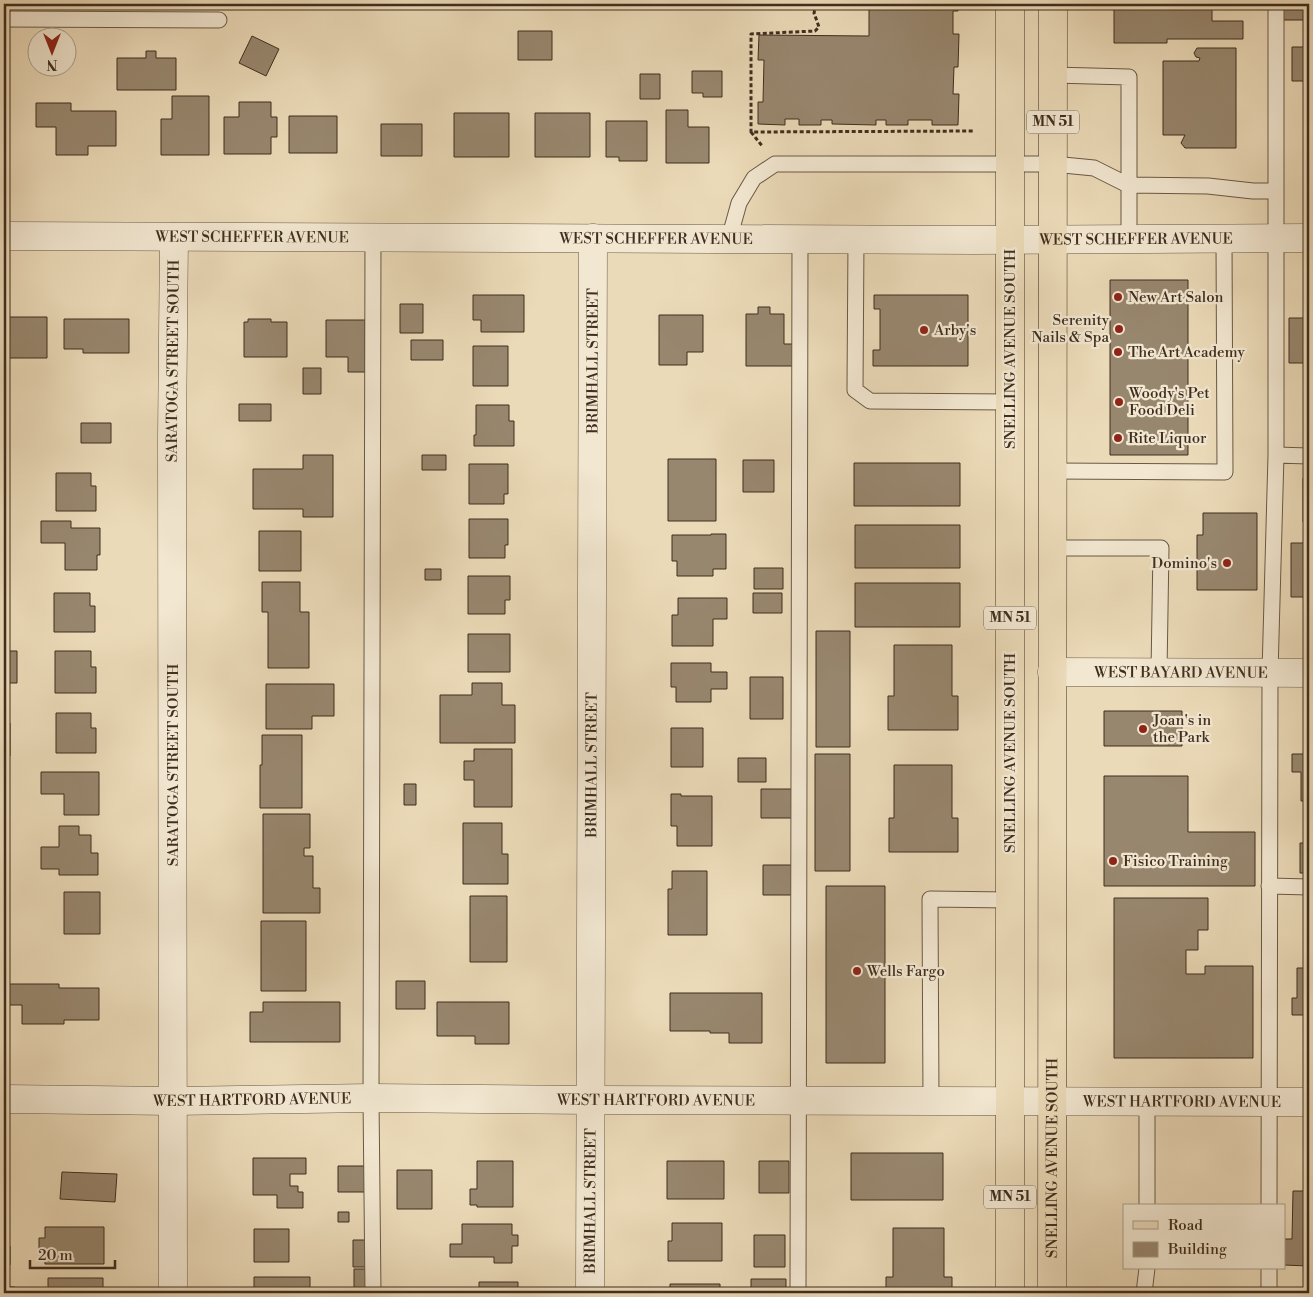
<svg xmlns="http://www.w3.org/2000/svg" width="1313" height="1297" font-family="'Libre Bodoni',serif">
<rect width="100%" height="100%" fill="#ebdab8"/>
<filter id="stains"><feTurbulence type="fractalNoise" baseFrequency=".004" numOctaves="4"/><feColorMatrix values="0 0 0 0 .2 0 0 0 0 .09 0 0 0 0 .02 0 0 0 .5 -.17"/></filter>
<radialGradient id="worn" r=".72"><stop offset=".6" stop-color="#630" stop-opacity="0"/><stop offset="1" stop-color="#630" stop-opacity=".3"/></radialGradient>
<path fill="#98876f" stroke="#3f2e1f" d="M869 4H958V11H953V34H959L958 67H954L953 94H959L958 125H932V120H908V125H886V120H876V125L832 124V120H821V125H799V119H785V125L758 124V102H763L764 60H758L759 35 869 36Z
M1114 4H1212V21H1243V39H1167V43H1114Z
M1283 4H1309V20H1283Z
M518 31H552V60H518Z
M252 36 279 49 266 76 239 63Z
M1292 47H1309V81H1292Z
M1197 48H1236V148H1185L1181 143 1185 135H1163V61H1199L1200 58 1196 57 1194 53Z
M146 51H156V58H176V90H117V58H146Z
M692 71H722V97H703V93H692Z
M640 74H660V99H640Z
M172 96H209V155H161V119H172Z
M239 102H271V117H277V137H271V154H224V117H239Z
M36 103H71V111H116V146H88V155H56V127H36Z
M666 110H688V127H709V163H666Z
M454 113H509V157H454Z
M535 113H590V157H535Z
M289 116H337V153H289Z
M606 121H647V161H619V157H606Z
M381 124H422V156H381Z
M1110 280H1188V455H1110Z
M473 295H524V332H481V320H473Z
M874 295H968V366H873V350H880V309H874Z
M400 304H423V333H400Z
M758 307H770V314H784V344H793V366H746V314H758Z
M659 315H703V352H687V365H659Z
M4 317H47V358H4Z
M1289 318H1309V363H1289Z
M64 319H129V353H83V349H64Z
M248 319H271V322H287V357H244V322H248Z
M326 320H365V372H348V357H326Z
M411 340H443V360H411Z
M473 346H508V386H473Z
M303 368H321V394H303Z
M239 404H271V421H239Z
M476 405H509V421H514V446H474V435H476Z
M81 423H111V443H81Z
M1304 426H1309V445H1304Z
M303 455H333V517H303V509H253V469H303Z
M422 455H446V470H422Z
M668 459H716V521H668Z
M743 460H774V492H743Z
M854 463H960V506H854Z
M469 464H508V494H504V504H469Z
M56 473H91V486H96V511H56Z
M1303 478H1309V522H1303Z
M1203 513H1257V590H1197V535H1203Z
M469 519H508V545H505V558H469Z
M41 521H71V528H100V555H97V570H65V543H41Z
M855 525H960V568H855Z
M259 531H301V571H259Z
M711 534H726V569H713V576H677V561H672V535H711Z
M1291 543H1309V597H1291Z
M754 568H783V589H754Z
M425 569H441V580H425Z
M468 576H510V600H505V614H468Z
M262 582H300V612H309V668H268V612H262Z
M855 583H960V627H855Z
M54 593H90V606H95V632H54Z
M753 593H782V613H753Z
M678 598H727V619H713V646H672V615H678Z
M816 631H850V747H816Z
M468 634H510V672H468Z
M894 645H952V696H958V730H888V696H894Z
M4 651H17V683H4Z
M55 651H91V667H96V693H55Z
M671 663H711V672H727V689H711V702H676V687H671Z
M750 677H783V719H750Z
M472 683H502V705H515V743H440V695H472Z
M266 684H334V716H312V729H266Z
M1104 711H1182V746H1104Z
M56 713H91V728H96V753H56Z
M4 723H10V756H4Z
M671 728H703V767H671Z
M262 735H302V808H260V765H262Z
M474 749H512V807H474V780H464V761H474Z
M815 754H850V871H815Z
M1292 754H1309V801H1301V772H1292Z
M738 758H766V782H738Z
M894 765H952V818H958V852H889V818H894Z
M41 772H99V815H64V794H41Z
M1104 776H1188V832H1255V886H1104Z
M404 784H416V805H404Z
M761 789H792V818H761Z
M671 794H681V796H712V846H677V826H671Z
M263 814H310V848H304V856H313V888H320V913H263Z
M463 823H502V854H508V884H463Z
M59 826H79V835H91V853H98V875H59V869H41V847H59Z
M1300 843H1309V873H1300Z
M763 865H792V895H763Z
M672 871H707V935H668V889H672Z
M826 886H885V1063H826Z
M64 892H100V934H64Z
M470 896H507V962H470Z
M1114 898H1208V930H1198V950H1186V974H1205V966H1253V1058H1114Z
M261 921H306V991H261Z
M1297 968H1309V1015H1292V998H1297Z
M396 981H425V1009H396Z
M4 984H59V988H99V1020H64V1024H22V1005H4Z
M670 993H762V1043H729V1033H710V1031H670Z
M263 1002H340V1042H250V1012H263Z
M437 1002H509V1044H475V1036H437Z
M851 1153H943V1200H851Z
M253 1158H306V1174H290V1186H298V1192H303V1208H277V1195H253Z
M477 1161H513V1207H477V1205H470V1189H477Z
M667 1161H724V1199H667Z
M759 1161H789V1193H759Z
M338 1166H365V1192H338Z
M397 1170H432V1209H397Z
M62 1172 117 1174 115 1202 60 1199Z
M1293 1191H1309L1308 1266 1284 1265V1239H1292Z
M338 1212H349V1222H338Z
M672 1223H722V1261H668V1241H672Z
M462 1224H512V1235H518V1246H512V1263H494V1257H450V1244H462Z
M45 1227H104V1264H45V1253H39V1238H45Z
M893 1228H944V1277H952V1293H886V1277H893Z
M254 1229H289V1262H254Z
M754 1235H785V1267H754Z
M353 1240H370V1267H353Z
M4 1246H10V1265H4Z
M354 1269H371V1293H354Z
M254 1277H310V1293H254Z
M48 1278H103V1293H48Z
M751 1279H786V1293H751Z
M479 1282H518V1293H479Z
M670 1284H720V1293H670Z
M4 1287H15V1293H4Z
M398 1290H428V1293H398Z"/>
<g fill="none" stroke-linecap="round" stroke-linejoin="round">
<defs>
<path id="service" d="M4 19 219 20
M1053 75 1129 77V239
M373 237 371 1098 373 1293
M729 239 739 203 754 178 775 164H1053L1094 168 1128 185 1208 186 1253 191H1276
M856 239 855 390 870 401 1009 402
M1276 455 1309 456
M1052 471 1225 472 1224 239
M1052 548H1161L1159 672
M1269 886 1309 887
M931 1101 930 899 1010 900
M1147 1102V1206
M1269 1206 1270 673 1276 455V4
M1269 1268V1293
M798 1293 800 239
M1144 1293 1147 1268"/>
<g id="minor">
<path id="s1" d="M4 236 975 240 1309 238"/>
<path id="s2" d="M1052 672 1309 673"/>
<path id="s3" d="M4 1099 174 1101 371 1098 591 1100 1309 1102"/>
<path id="s4" d="M173 1293 172 436 174 237"/>
<path id="s5" d="M590 1293 593 238"/>
</g>
<g id="primary">
<path d="M1010 4V1293"/>
<path id="s6" d="M1052 1293 1053 4"/>
</g>
</defs>
<use href="#service" stroke="#6a5945" stroke-width="17"/>
<use href="#minor" stroke="#6a5945" stroke-width="29"/>
<use href="#primary" stroke="#3f2e1f" stroke-width="29"/>
<path stroke="#3f2e1f" stroke-width="3" stroke-dasharray="4 2.5" stroke-linecap="butt" d="M816 4 814 13 819 27 815 31 751 34V132L975 131
M751 132 763 147"/>
<use href="#service" stroke="#f2e7d1" stroke-width="15"/>
<use href="#minor" stroke="#f2e7d1" stroke-width="28"/>
<use href="#primary" stroke="#ebdab8" stroke-width="28"/>
</g>
<g fill="#8f2418" stroke="#f2e7d1" stroke-width="2">
<circle cx="1118" cy="297" r="5"/>
<circle cx="1119" cy="329" r="5"/>
<circle cx="924" cy="330" r="5"/>
<circle cx="1118" cy="352" r="5"/>
<circle cx="1119" cy="402" r="5"/>
<circle cx="1118" cy="438" r="5"/>
<circle cx="1227" cy="563" r="5"/>
<circle cx="1143" cy="729" r="5"/>
<circle cx="1113" cy="861" r="5"/>
<circle cx="857" cy="971" r="5"/>
</g>
<g text-anchor="middle" dominant-baseline="central" stroke-width="4.5" stroke-linejoin="round" paint-order="stroke">
<g fill="#f2e7d1" stroke="#756654" stroke-width="1">
<rect x="1027" y="110.5" width="52" height="23" rx="4"/>
<rect x="984" y="606.5" width="52" height="23" rx="4"/>
<rect x="984" y="1185.5" width="52" height="23" rx="4"/>
</g>
<g font-size="14" font-weight="bold" fill="#3f2e1f">
<text x="1053" y="122">MN 51</text>
<text x="1010" y="618">MN 51</text>
<text x="1010" y="1197">MN 51</text>
</g>
<g font-size="15" fill="#3f2e1f" stroke="#f2e7d1">
<text stroke="none"><textPath href="#s1" startOffset="248">WEST SCHEFFER AVENUE</textPath></text>
<text stroke="none"><textPath href="#s1" startOffset="652">WEST SCHEFFER AVENUE</textPath></text>
<text stroke="none"><textPath href="#s1" startOffset="1132">WEST SCHEFFER AVENUE</textPath></text>
<text transform="translate(1010 349) rotate(-90)">SNELLING AVENUE SOUTH</text>
<text stroke="none"><textPath href="#s4" startOffset="932">SARATOGA STREET SOUTH</textPath></text>
<text stroke="none"><textPath href="#s5" startOffset="932">BRIMHALL STREET</textPath></text>
<text stroke="none"><textPath href="#s2" startOffset="129">WEST BAYARD AVENUE</textPath></text>
<text transform="translate(1010 753) rotate(-90)">SNELLING AVENUE SOUTH</text>
<text transform="translate(173 765) rotate(-90)">SARATOGA STREET SOUTH</text>
<text stroke="none"><textPath href="#s5" startOffset="528">BRIMHALL STREET</textPath></text>
<text stroke="none"><textPath href="#s3" startOffset="248">WEST HARTFORD AVENUE</textPath></text>
<text stroke="none"><textPath href="#s3" startOffset="652">WEST HARTFORD AVENUE</textPath></text>
<text stroke="none"><textPath href="#s3" startOffset="1178">WEST HARTFORD AVENUE</textPath></text>
<text stroke="none"><textPath href="#s6" startOffset="135">SNELLING AVENUE SOUTH</textPath></text>
<text stroke="none"><textPath href="#s5" startOffset="92">BRIMHALL STREET</textPath></text>
</g>
<g font-size="15" fill="#3f2e1f" stroke="#f2e7d1" text-anchor="start">
<text x="1128" y="297">New Art Salon</text>
<text x="1109" y="320" text-anchor="end">Serenity<tspan x="1109" dy="17">Nails &amp; Spa</tspan></text>
<text x="934" y="330">Arby's</text>
<text x="1128" y="352">The Art Academy</text>
<text x="1129" y="393">Woody's Pet<tspan x="1129" dy="17">Food Deli</tspan></text>
<text x="1128" y="438">Rite Liquor</text>
<text x="1217" y="563" text-anchor="end">Domino's</text>
<text x="1153" y="720">Joan's in<tspan x="1153" dy="17">the Park</tspan></text>
<text x="1123" y="861">Fisico Training</text>
<text x="867" y="971">Wells Fargo</text>
</g>
</g>
<rect width="1313" height="1297" fill="none" stroke="#ebdab8" stroke-width="20"/>
<rect x="5" y="5" width="1303" height="1287" fill="none" stroke="#3f2e1f" stroke-width="2.5"/>
<rect x="10" y="10" width="1293" height="1277" fill="none" stroke="#3f2e1f"/>
<rect x="1123" y="1204" width="162" height="65" fill="#f2e7d1" stroke="#aa9d8a"/>
<rect x="1133" y="1221" width="25" height="8" fill="#ebdab8" stroke="#aa9d8a"/>
<text x="1168" y="1230" font-size="15" fill="#3f2e1f">Road</text>
<rect x="1133" y="1242" width="25" height="15" fill="#98876f" stroke="#aa9d8a"/>
<text x="1168" y="1254" font-size="15" fill="#3f2e1f">Building</text>
<g transform="translate(52 52) rotate(180)"><circle r="24" fill="#f2e7d1" stroke="#aa9d8a"/>
<path d="M0-4L9 19L0 12L-9 19Z" fill="#8f2418"/>
<text y="-8" font-size="14" font-weight="bold" text-anchor="middle" fill="#3f2e1f">N</text>
</g>
<path d="M30 1260v8h85v-8" fill="none" stroke="#3f2e1f" stroke-width="2.5"/>
<text x="38" y="1260" font-size="15" fill="#3f2e1f" stroke="#f2e7d1" stroke-width="4" paint-order="stroke">20 m</text>
<rect width="100%" height="100%" filter="url(#stains)"/>
<rect width="100%" height="100%" fill="url(#worn)"/>
</svg>
